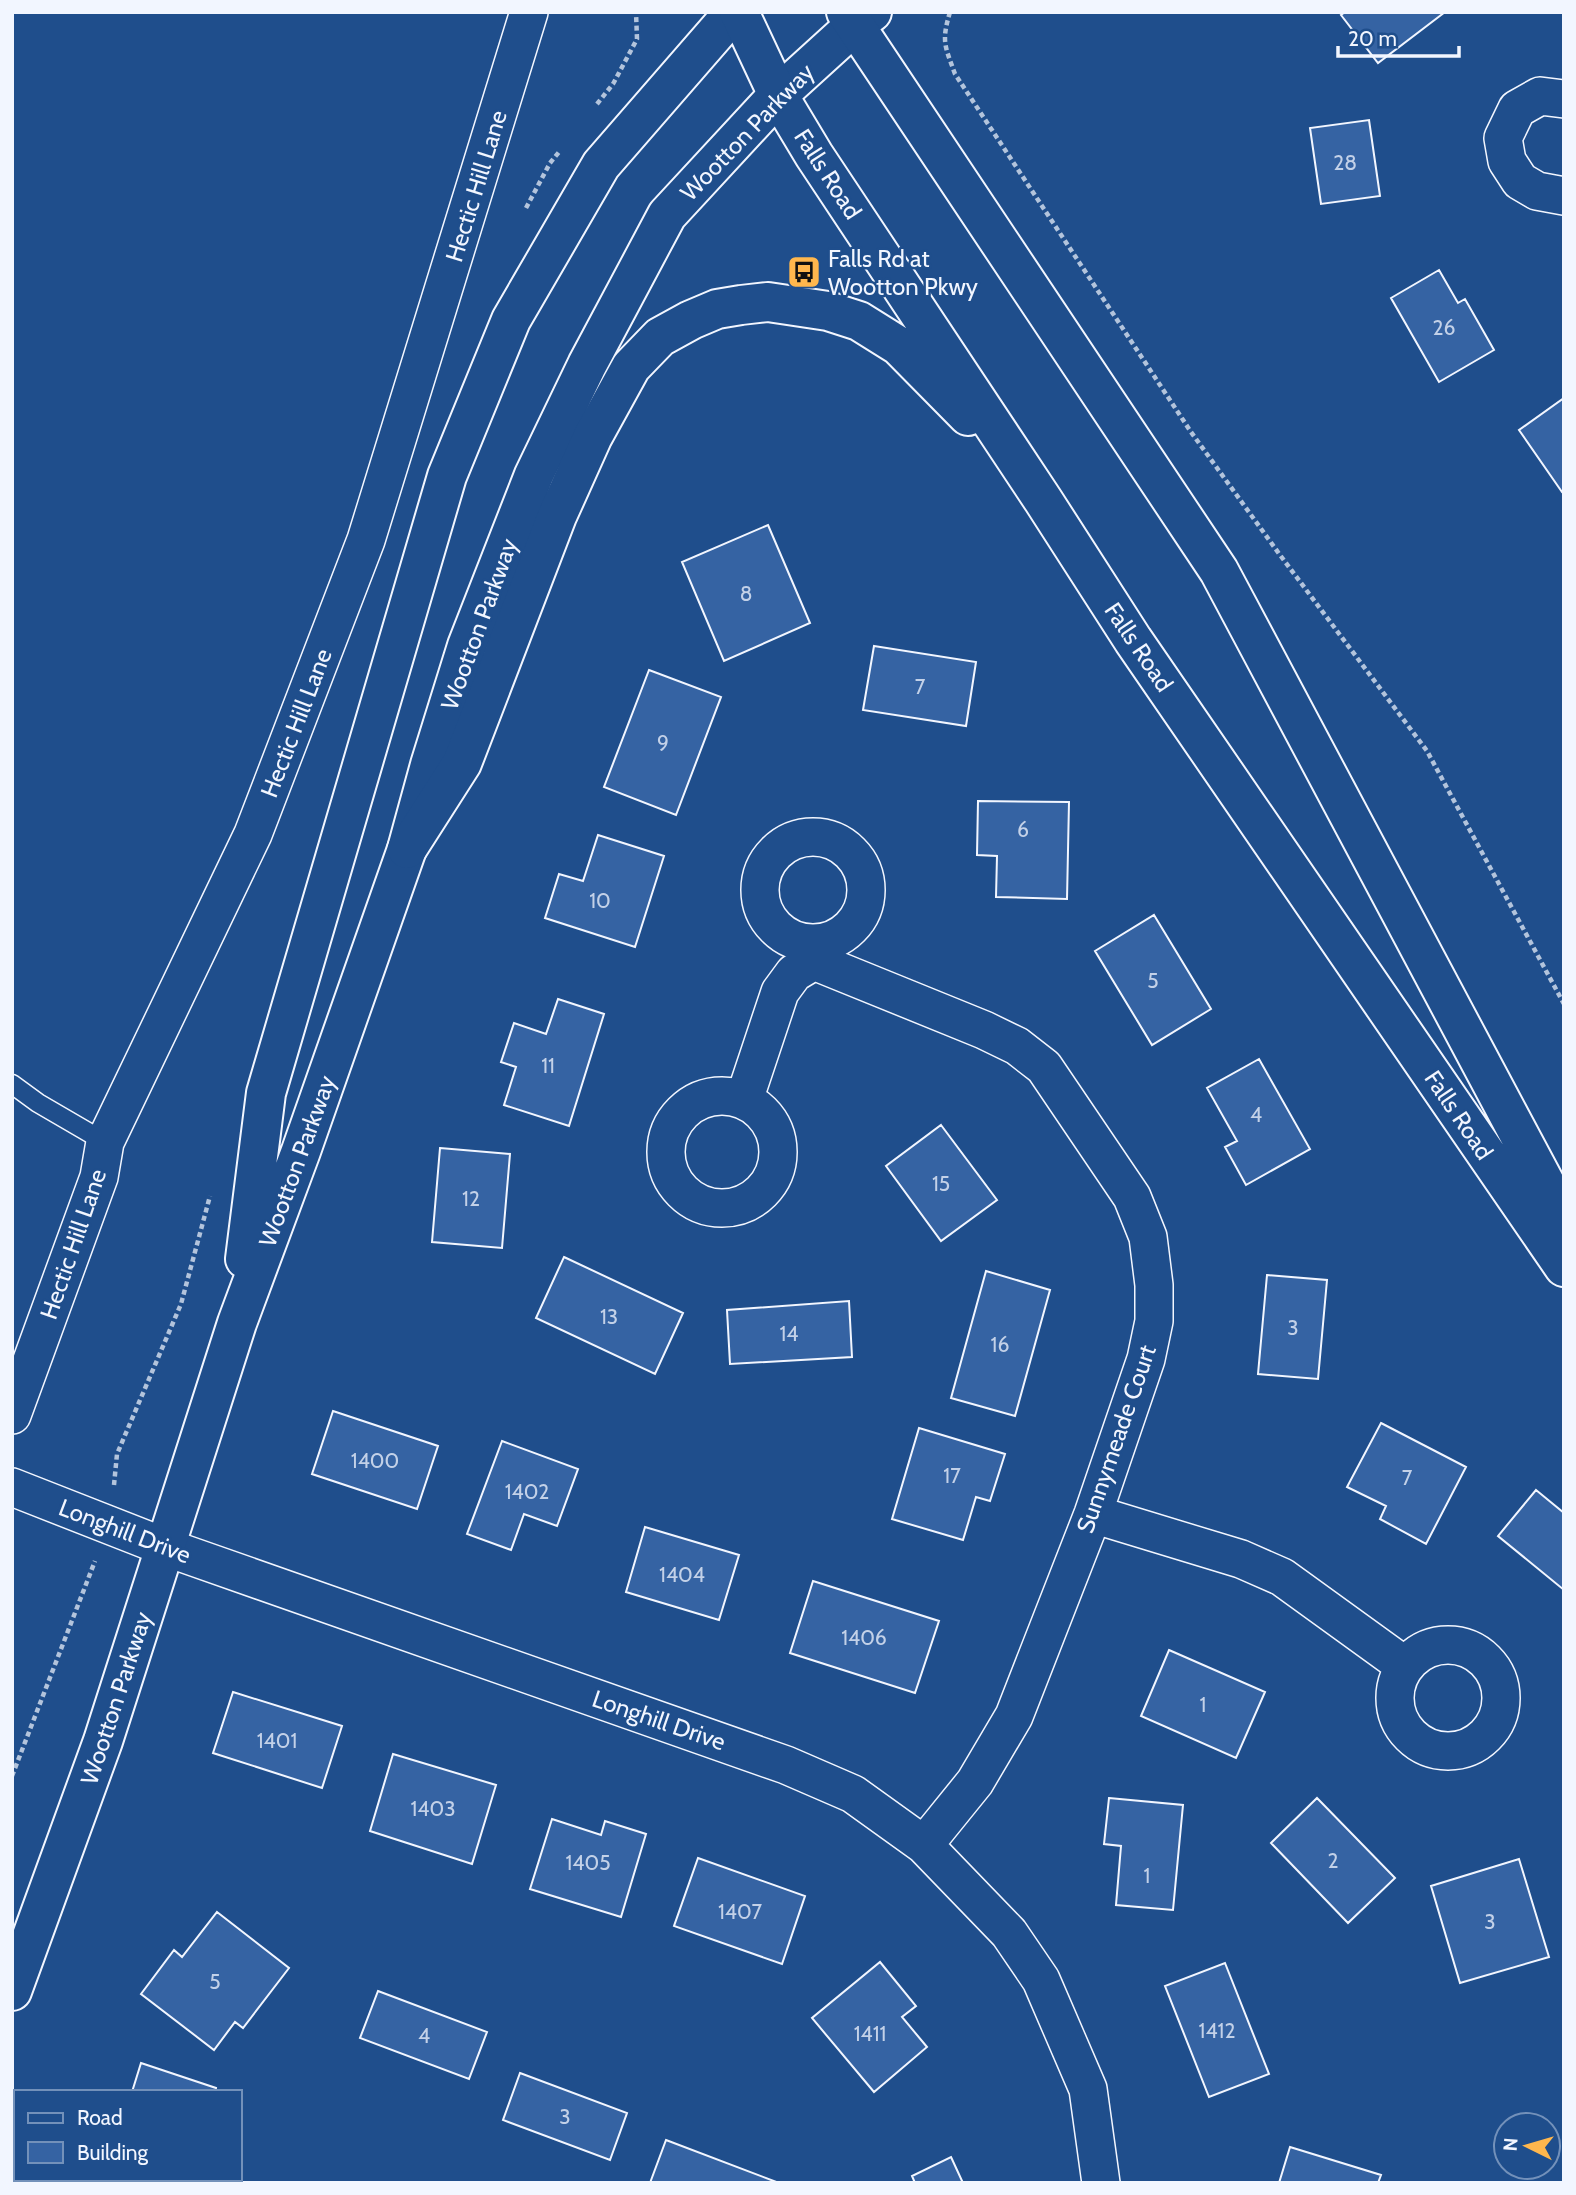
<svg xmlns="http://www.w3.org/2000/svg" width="1576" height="2195" font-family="Cabin,sans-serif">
<rect width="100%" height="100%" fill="#1f4e8c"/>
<path fill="#3563a3" stroke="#f2f6ff" stroke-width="2" d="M1345 12H1445L1378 63 1341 15Z
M1369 120 1380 196 1321 204 1310 128Z
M1439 270 1458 303 1465 299 1494 350 1439 382 1391 298Z
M1564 398V491L1562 492 1519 430Z
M768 525 810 623 724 661 682 562Z
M874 646 976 662 966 726 863 710Z
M649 670 721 697 676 815 604 787Z
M978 801 1069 802 1067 899 996 897 997 856 977 855Z
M598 835 664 856 635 947 545 918 559 874 583 881Z
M1154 915 1211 1009 1152 1045 1095 951Z
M558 999 604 1014 569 1126 504 1105 516 1067 501 1062 514 1023 546 1034Z
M1259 1059 1310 1149 1246 1185 1225 1147 1237 1141 1207 1088Z
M941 1125 997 1200 941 1241 886 1166Z
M440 1148 510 1154 502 1248 432 1242Z
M564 1257 683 1313 655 1374 536 1318Z
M986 1271 1050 1290 1015 1416 951 1398Z
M1267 1275 1327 1280 1318 1379 1258 1374Z
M849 1301 852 1357 730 1364 727 1310Z
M333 1411 438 1446 417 1509 312 1474Z
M1381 1423 1466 1467 1426 1544 1380 1519 1386 1506 1347 1487Z
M919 1428 1005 1454 990 1501 976 1497 963 1540 892 1519Z
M502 1441 578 1469 557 1526 524 1514 511 1550 467 1534Z
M1536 1490 1564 1513V1590L1498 1536Z
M645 1527 739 1555 719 1620 626 1592Z
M813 1581 939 1621 915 1693 790 1653Z
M1169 1650 1265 1692 1236 1758 1141 1716Z
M233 1692 342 1726 322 1788 213 1753Z
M393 1754 496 1785 472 1864 370 1831Z
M1109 1798 1183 1805 1173 1910 1116 1905 1121 1846 1104 1844Z
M1317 1798 1395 1878 1348 1923 1271 1843Z
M552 1819 601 1835 605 1821 646 1834 621 1917 530 1889Z
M698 1858 805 1896 782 1964 674 1926Z
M1519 1859 1549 1957 1460 1983 1431 1886Z
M217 1912 289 1968 243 2028 235 2022 214 2050 141 1994 174 1950 182 1957Z
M880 1962 916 2006 902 2017 927 2047 874 2092 812 2018Z
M1225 1963 1269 2074 1209 2097 1165 1986Z
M378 1991 487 2032 469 2079 360 2038Z
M141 2063 216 2088 215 2092H132Z
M520 2073 627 2113 610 2160 503 2120Z
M666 2140 779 2183H650Z
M1290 2147 1381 2175 1378 2183H1279Z
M951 2157 963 2183H915L912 2176Z
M121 2179H187L186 2183H131Z"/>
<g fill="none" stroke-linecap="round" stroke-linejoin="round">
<defs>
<path id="lane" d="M12 1084 38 1103 105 1142"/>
<path id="street" d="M1564 99 1540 96 1517 109 1503 138 1507 161 1520 181 1537 191 1564 196
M760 890a53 53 0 1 1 106 0a53 53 0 1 1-106 0Z
M666 1152a56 56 0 1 1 112 0a56 56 0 1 1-112 0Z
M744 1100 780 992 794 973 814 961 984 1030 1017 1046 1044 1067 1132 1197 1148 1237 1154 1285V1321L1146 1359 1093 1514 1014 1716 975 1782 924 1845
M12 1415 99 1177 105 1142 253 834 366 540 529 12
M12 1487 165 1547 786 1765 853 1794 924 1845 1009 1933 1041 1980 1088 2089 1101 2183
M1093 1514 1241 1559 1282 1577 1405 1666
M1395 1698a53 53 0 1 1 106 0a53 53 0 1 1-106 0Z"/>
<path id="secondary" d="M245 1259 266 1093 447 476 511 320 601 165 734 12
M12 1991 103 1741 237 1323 301 1151 407 849 430 765 467 646 534 475 587 365 667 215 778 95 855 25 872 12"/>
<path id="primary" d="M739 12 778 95 814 155 1043 500 1133 640 1564 1267
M846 12 1219 571 1564 1219
M407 849 462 763 557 516 593 436 631 367 660 337 691 320 717 309 741 305 768 302 828 311 859 321 899 346 968 416"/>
</defs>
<use href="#lane" stroke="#f2f6ff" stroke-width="21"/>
<use href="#street" stroke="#f2f6ff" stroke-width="40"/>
<use href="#secondary" stroke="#f2f6ff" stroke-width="42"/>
<use href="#primary" stroke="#f2f6ff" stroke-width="42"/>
<path stroke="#b3c4dc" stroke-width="4.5" stroke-dasharray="5 3.5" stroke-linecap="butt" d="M950 12C941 42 945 46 955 74L1191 432 1280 555 1427 751 1564 1004
M597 104 613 84 637 39 636 12
M526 208 550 163 559 152
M114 1485 117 1454 181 1304 210 1196
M12 1776 95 1561"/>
<use href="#lane" stroke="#1f4e8c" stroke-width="18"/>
<use href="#street" stroke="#1f4e8c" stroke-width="37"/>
<use href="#secondary" stroke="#1f4e8c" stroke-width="38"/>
<use href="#primary" stroke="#1f4e8c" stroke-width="38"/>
</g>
<defs>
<symbol id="bus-square" viewBox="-11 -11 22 22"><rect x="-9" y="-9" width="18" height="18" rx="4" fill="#ffb74d" stroke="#1f4e8c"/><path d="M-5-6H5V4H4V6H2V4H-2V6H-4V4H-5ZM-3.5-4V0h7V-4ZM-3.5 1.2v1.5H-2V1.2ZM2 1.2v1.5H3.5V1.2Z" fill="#111"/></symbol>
</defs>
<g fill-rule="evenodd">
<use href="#bus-square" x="785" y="253" width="38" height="38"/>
</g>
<g text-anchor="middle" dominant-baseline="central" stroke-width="5" stroke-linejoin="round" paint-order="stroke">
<g font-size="21" fill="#c3d1e8">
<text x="1345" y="162">28</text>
<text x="1444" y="327">26</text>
<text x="746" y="593">8</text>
<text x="920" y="686">7</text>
<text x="663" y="742">9</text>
<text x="1023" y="829">6</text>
<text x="600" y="900">10</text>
<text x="1153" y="980">5</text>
<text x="548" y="1065">11</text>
<text x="1256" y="1114">4</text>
<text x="941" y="1183">15</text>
<text x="471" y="1198">12</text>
<text x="609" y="1316">13</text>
<text x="1293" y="1327">3</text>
<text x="789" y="1333">14</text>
<text x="1000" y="1344">16</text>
<text x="375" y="1460">1400</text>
<text x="952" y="1475">17</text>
<text x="1407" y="1477">7</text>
<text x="527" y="1491">1402</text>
<text x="682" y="1574">1404</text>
<text x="864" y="1637">1406</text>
<text x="1203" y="1704">1</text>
<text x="277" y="1740">1401</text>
<text x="433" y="1808">1403</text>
<text x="1333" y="1860">2</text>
<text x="588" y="1862">1405</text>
<text x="1147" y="1875">1</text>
<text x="740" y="1911">1407</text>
<text x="1490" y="1921">3</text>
<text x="215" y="1981">5</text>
<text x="1217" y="2030">1412</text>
<text x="870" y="2033">1411</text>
<text x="424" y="2035">4</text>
<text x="565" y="2116">3</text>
</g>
<g font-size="24" fill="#f2f6ff" stroke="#1f4e8c">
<text transform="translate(747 132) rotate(-46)">Wootton Parkway</text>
<text transform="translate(828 174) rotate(57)">Falls Road</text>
<text transform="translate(476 186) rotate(-73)">Hectic Hill Lane</text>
<text transform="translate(479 624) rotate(-70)">Wootton Parkway</text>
<text transform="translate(1139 647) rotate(56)">Falls Road</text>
<text transform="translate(296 723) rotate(-69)">Hectic Hill Lane</text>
<text transform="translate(1459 1115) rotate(56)">Falls Road</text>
<text transform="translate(297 1161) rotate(-70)">Wootton Parkway</text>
<text transform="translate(73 1244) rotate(-71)">Hectic Hill Lane</text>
<text transform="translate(1116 1439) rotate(-71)">Sunnymeade Court</text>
<text transform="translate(125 1531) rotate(21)">Longhill Drive</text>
<text transform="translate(116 1698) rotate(-72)">Wootton Parkway</text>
<text transform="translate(659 1720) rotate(19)">Longhill Drive</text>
</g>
<g font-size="24" fill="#f2f6ff" stroke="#1f4e8c" text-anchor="start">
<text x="828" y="258">Falls Rd at<tspan x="828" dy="28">Wootton Pkwy</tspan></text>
</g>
</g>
<rect width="1576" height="2195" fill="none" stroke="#f2f6ff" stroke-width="28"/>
<rect x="14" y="2090" width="228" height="91" fill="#1f4e8c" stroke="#7391ba" stroke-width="2"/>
<rect x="28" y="2113" width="35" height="10" fill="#1f4e8c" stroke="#7391ba" stroke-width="2"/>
<text x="77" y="2125" font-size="21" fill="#f2f6ff">Road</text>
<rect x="28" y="2142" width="35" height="21" fill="#3563a3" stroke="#7391ba" stroke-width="2"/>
<text x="77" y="2160" font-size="21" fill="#f2f6ff">Building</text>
<g transform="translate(1527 2146) rotate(275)"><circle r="33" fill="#1f4e8c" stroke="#7391ba" stroke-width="2"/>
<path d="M0-5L12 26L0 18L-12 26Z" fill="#ffb74d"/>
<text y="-10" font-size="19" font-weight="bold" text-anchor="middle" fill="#f2f6ff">N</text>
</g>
<path d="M1338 46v10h121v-10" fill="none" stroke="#f2f6ff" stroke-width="3.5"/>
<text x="1348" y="46" font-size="21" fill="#f2f6ff" stroke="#1f4e8c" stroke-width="5" paint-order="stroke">20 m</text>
</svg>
